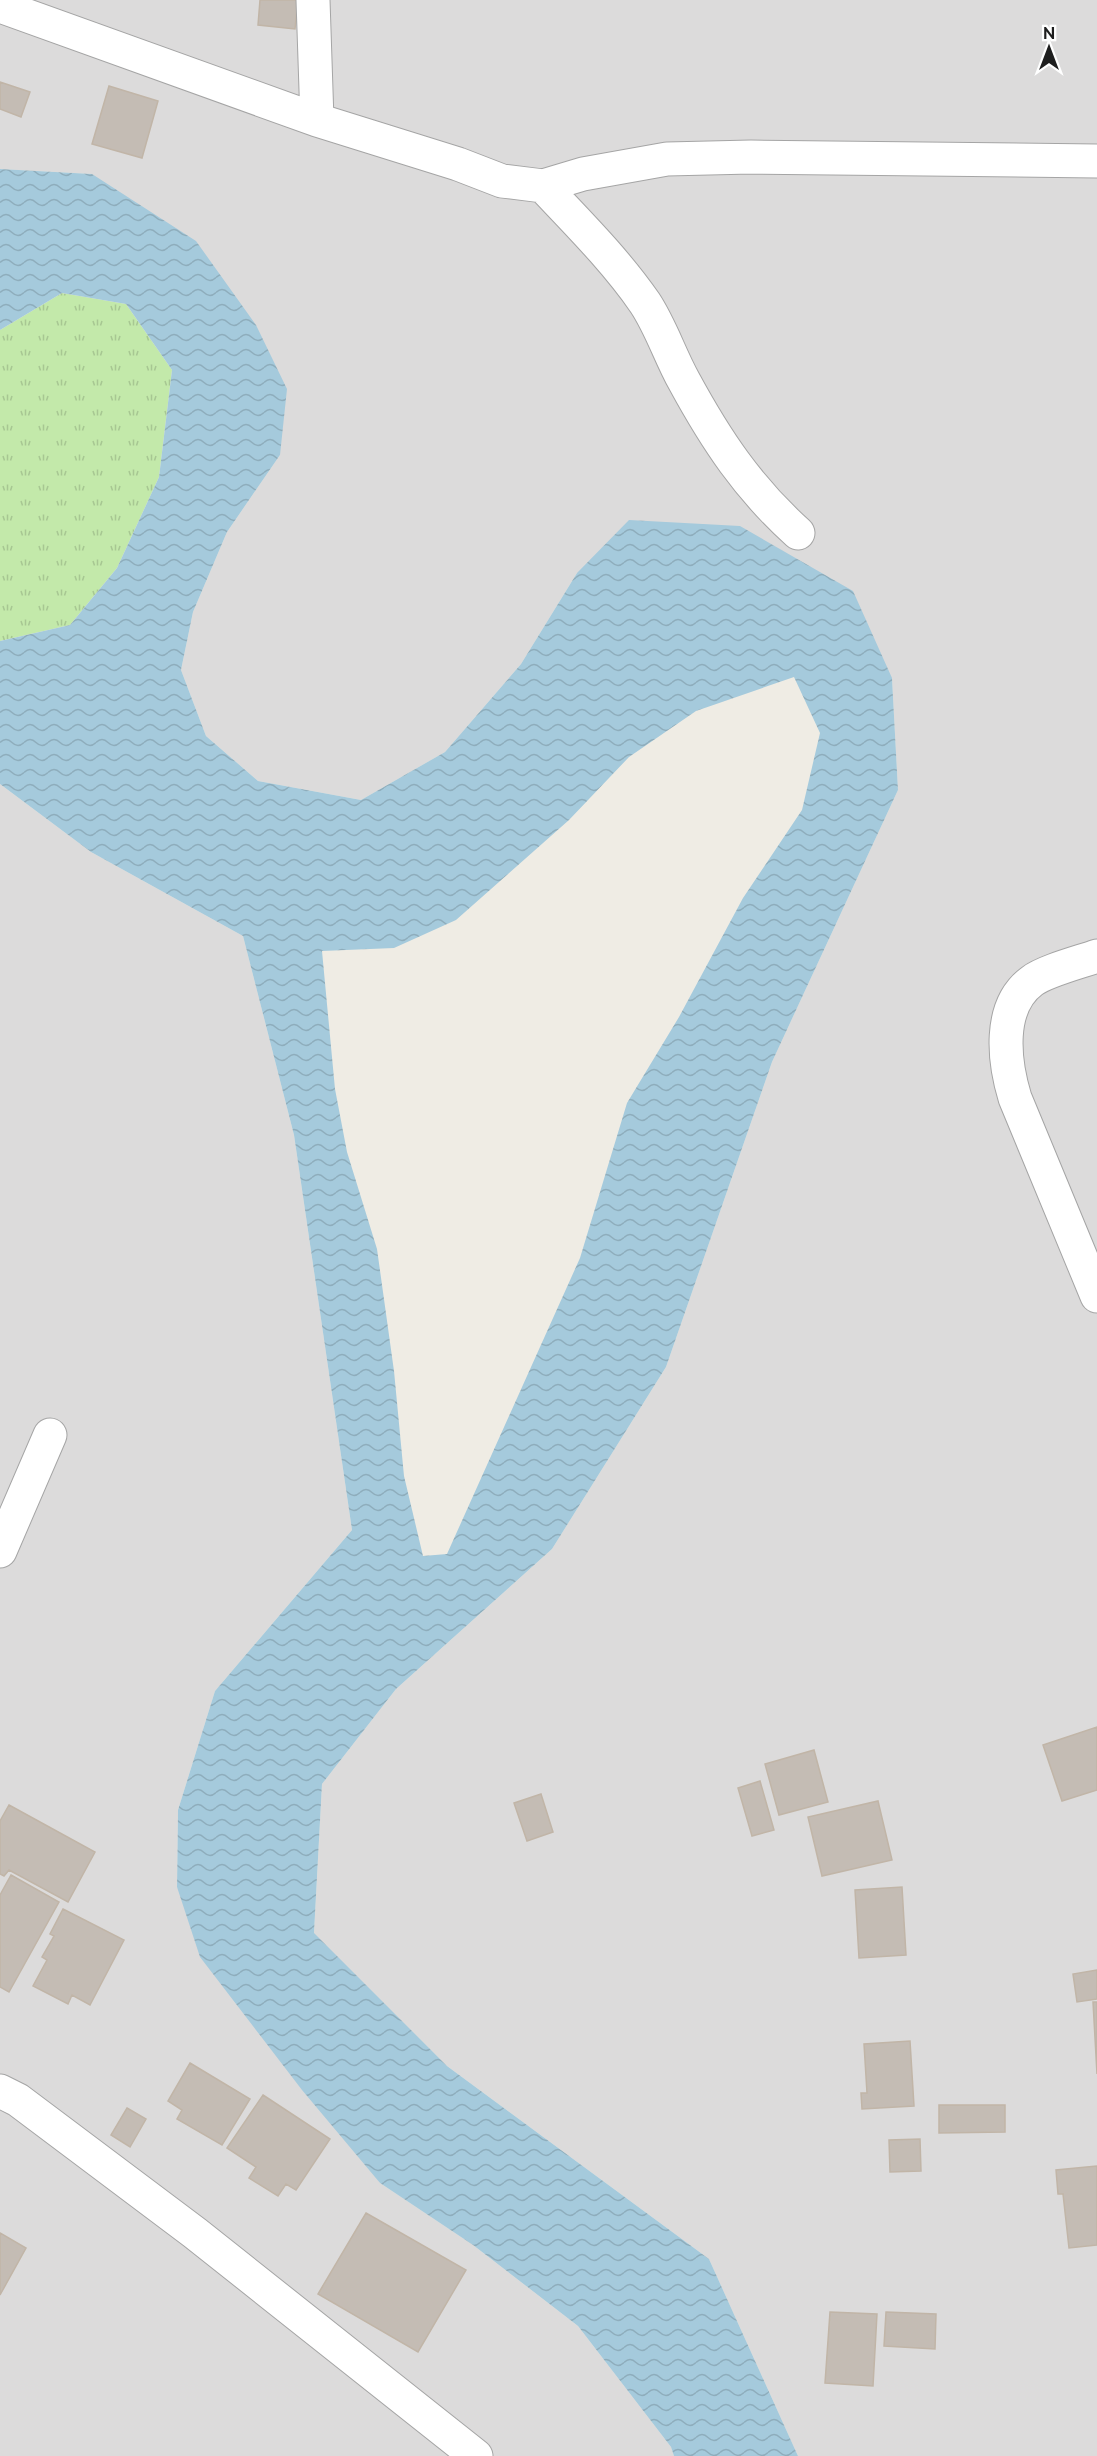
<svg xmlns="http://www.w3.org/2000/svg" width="1097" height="2456" font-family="Raleway,sans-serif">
<defs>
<pattern id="grass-tufts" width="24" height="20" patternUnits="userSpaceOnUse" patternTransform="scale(1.5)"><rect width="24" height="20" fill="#c3e9aa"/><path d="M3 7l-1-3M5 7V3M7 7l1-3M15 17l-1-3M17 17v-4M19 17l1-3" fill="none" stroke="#a7c792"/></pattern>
<pattern id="water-waves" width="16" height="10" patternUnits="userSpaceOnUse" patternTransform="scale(1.5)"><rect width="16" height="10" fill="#a5cadc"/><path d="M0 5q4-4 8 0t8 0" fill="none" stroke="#8eadbc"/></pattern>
</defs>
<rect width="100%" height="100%" fill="#efece4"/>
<path fill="#dcdbdb" d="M0 0H1097V2456H798L709 2259 447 2066 314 1934 322 1784 396 1689 552 1549 666 1367 772 1062 898 790 892 678 577 573 521 664 445 752 361 800 258 781 206 736 181 670 193 612 227 532 280 455 92 174 0 169Z
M0 784 91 852 243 936 294 1135 352 1530 215 1691 178 1810 177 1887 380 2183 473 2245 578 2326 671 2447 674 2456H0Z"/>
<path fill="url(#grass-tufts)" d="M62 293 126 304 172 370 159 477 117 568 70 625 0 641V330Z"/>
<path fill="url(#water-waves)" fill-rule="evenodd" d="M0 169 92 174 196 241 256 325 287 389 280 455 227 532 193 612 181 670 206 736 258 781 361 800 445 752 521 664 577 573 629 520 740 526 853 591 892 678 898 790 772 1062 666 1367 552 1549 396 1689 322 1784 314 1933 447 2066 709 2259 798 2456H674L671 2447 578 2326 473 2245 380 2183 302 2090 200 1957 177 1887 178 1810 215 1691 352 1530 294 1135 243 936 91 852 0 784V641L70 625 117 568 159 477 172 370 126 304 62 293 0 330ZM794 677 820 733 802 810 743 898 679 1017 627 1103 580 1258 447 1554 423 1556 404 1476 394 1371 377 1249 347 1152 335 1089 322 951 394 948 456 920 569 820 629 757 696 711Z"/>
<path fill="#c4bcb4" stroke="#c1b5a7" stroke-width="1.5" d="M260 0H298L295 29 258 25Z
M0 82 30 92 21 117 0 109Z
M109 86 158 101 142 158 92 144Z
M1097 1727V1790L1062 1801 1043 1745Z
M814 1750 828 1802 779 1815 765 1764Z
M760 1781 774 1830 752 1836 738 1788Z
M541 1794 553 1832 527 1841 514 1803Z
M878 1801 892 1860 822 1876 808 1817Z
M9 1805 95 1852 68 1902 9 1870 4 1876 0 1874V1821Z
M11 1875 59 1902 9 1992 0 1987V1895Z
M902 1887 906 1955 859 1958 855 1890Z
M63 1909 124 1940 90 2005 72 1995 68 2004 33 1986 47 1960 42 1957 54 1936 50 1934Z
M1097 1970V1999L1077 2002 1073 1974Z
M1093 2002H1097V2074Z
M910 2041 914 2106 862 2109 861 2093H867L864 2044Z
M190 2063 250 2099 222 2145 177 2119 182 2110 168 2101Z
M263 2095 330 2139 296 2190 286 2184 278 2196 249 2178 256 2167 227 2148Z
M939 2105H1005V2132L939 2133Z
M127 2108 146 2119 130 2147 111 2135Z
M920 2139 921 2171 890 2172 889 2140Z
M1097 2166V2245L1069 2248 1063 2194H1058L1056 2170Z
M366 2213 466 2270 418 2352 318 2294Z
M0 2233 26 2248 0 2295Z
M830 2312 877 2314 873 2386 825 2383Z
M886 2312 936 2314 935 2349 884 2346Z"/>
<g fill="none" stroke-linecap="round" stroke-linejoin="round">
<defs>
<path id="street" d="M313 0 317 120
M0 6 317 120 458 164 502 181 543 186 583 174 667 159 751 157 1097 161
M543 186C578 223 616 261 645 303 661 327 670 356 684 381 716 440 748 488 798 533
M1097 956C1080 962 1045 971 1032 981 997 1007 1004 1062 1015 1098L1097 1296
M0 1551 50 1435
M0 2091 18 2100 195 2233 476 2456"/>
</defs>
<use href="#street" stroke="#a5a5a5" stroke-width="35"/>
<use href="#street" stroke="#fff" stroke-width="33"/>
</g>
<g transform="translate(1049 48)" stroke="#ffffff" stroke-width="4.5" paint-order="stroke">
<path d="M0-4.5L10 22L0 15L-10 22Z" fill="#1e1e1e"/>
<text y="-9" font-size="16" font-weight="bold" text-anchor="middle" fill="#1e1e1e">N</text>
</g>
</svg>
